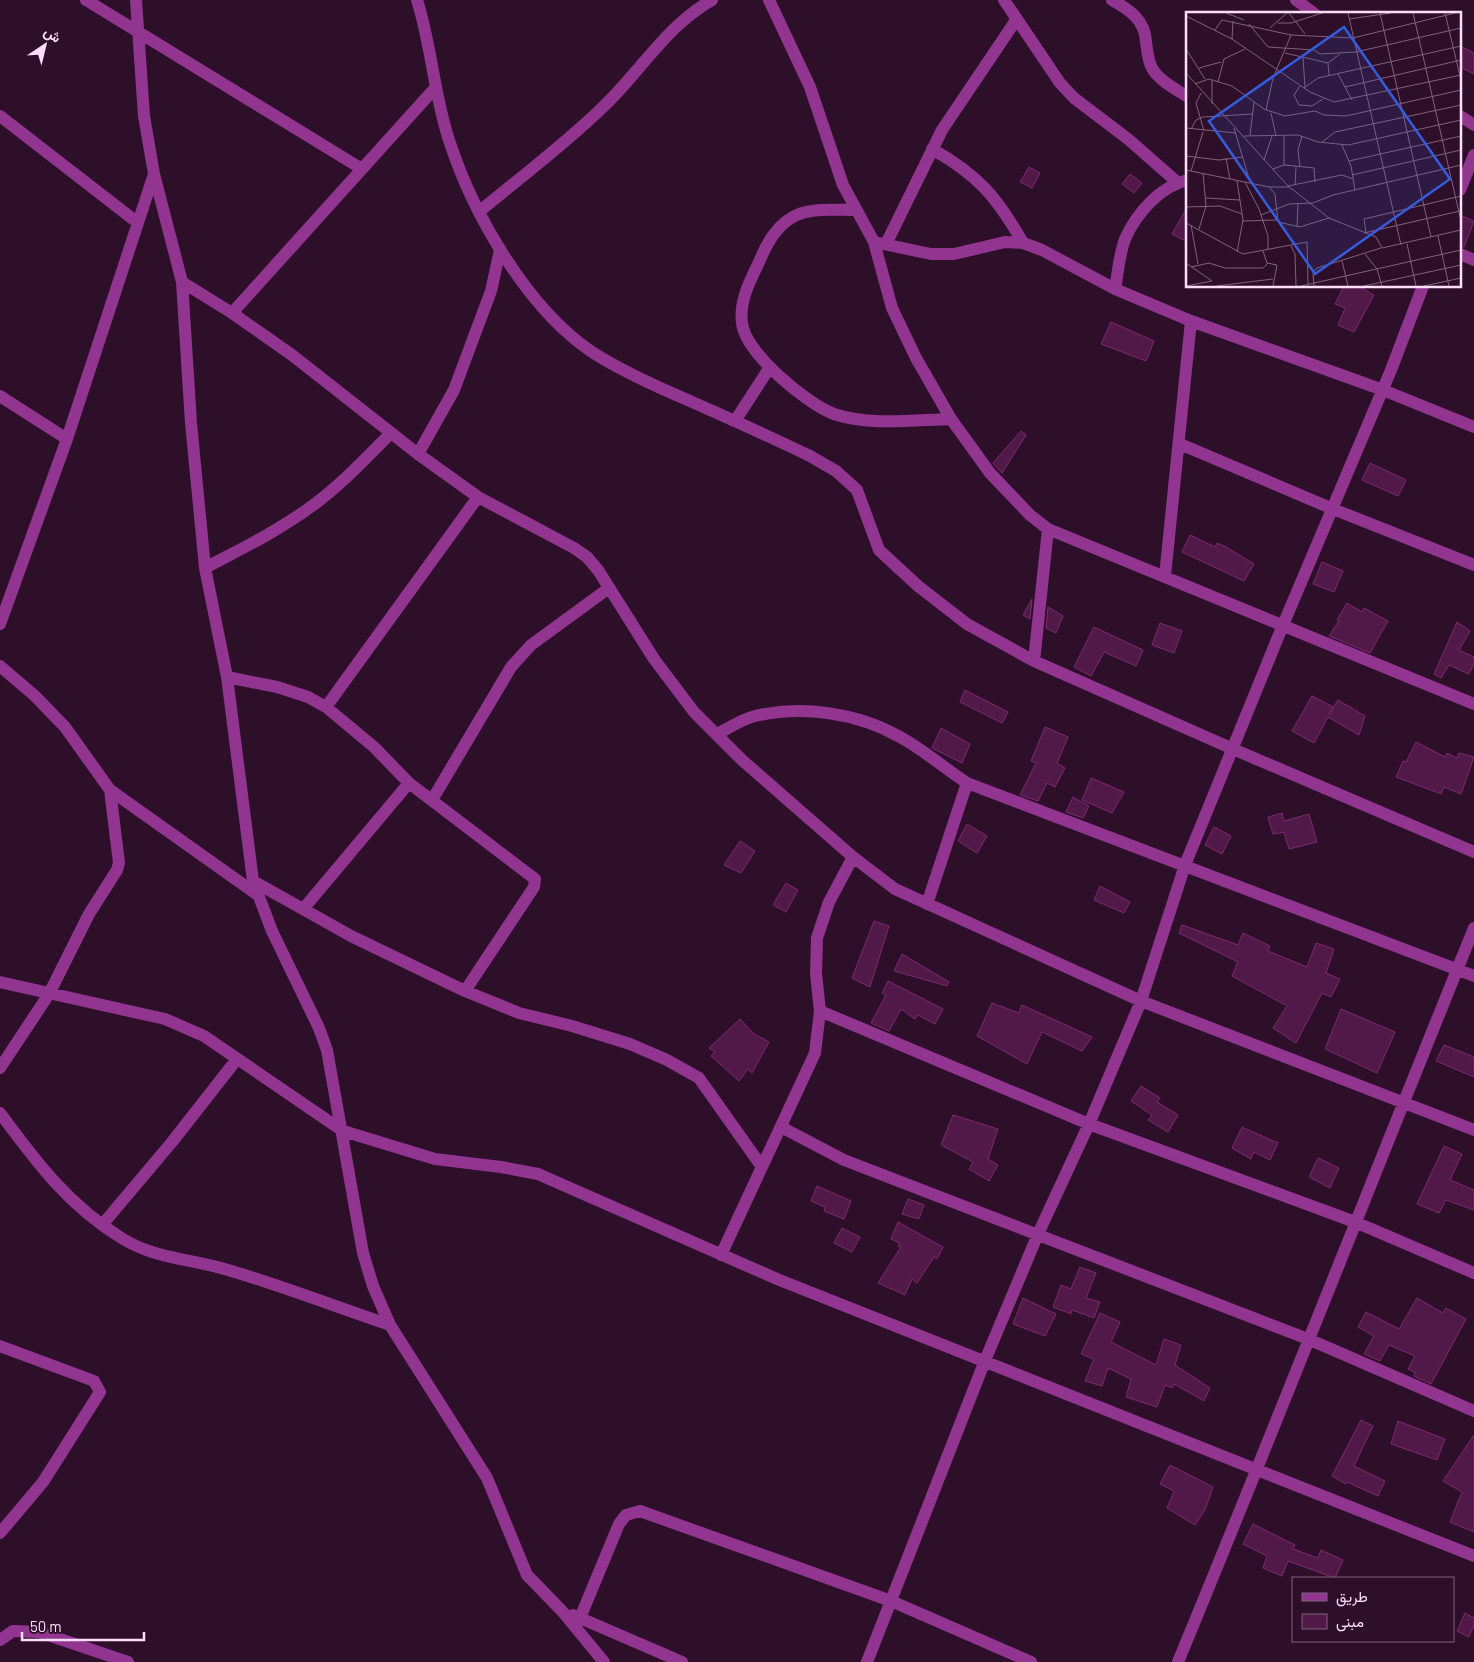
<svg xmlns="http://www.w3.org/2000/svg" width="1474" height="1662" font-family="Barlow,Vazirmatn,sans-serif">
<rect width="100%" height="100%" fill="#2e0f2a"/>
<path fill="#511947" stroke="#7f2871" d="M1460 46 1474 53V74L1460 67Z
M1029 167 1040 173 1032 188 1020 182Z
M1130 174 1142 183 1134 193 1122 184Z
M1188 206V242L1172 234Z
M1460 215 1474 221 1464 247 1460 246Z
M1344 286H1358L1374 295 1354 332 1338 325 1345 308 1335 304Z
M1111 322 1154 341 1146 361 1101 344Z
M1021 431 1026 435 1002 473 993 463Z
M1370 463 1406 480 1398 496 1362 480Z
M1190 535 1215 547 1217 543 1226 547 1254 564 1244 581 1182 552Z
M1322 562 1343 571 1334 592 1313 584Z
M1032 599 1030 619 1023 615Z
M1347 603 1362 612 1364 608 1388 621 1370 653 1329 636 1339 621 1337 620Z
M1048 607 1063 616 1056 633 1046 628Z
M1457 622 1470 631 1459 650 1474 657V663L1469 674 1449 665 1441 678 1434 674Z
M1160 623 1182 631 1174 653 1152 645Z
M1094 627 1143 650 1136 666 1104 652 1091 676 1074 667Z
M965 690 1008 712 1002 723 960 702Z
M1312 696 1333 707 1329 714 1338 700 1365 716 1359 735 1328 717 1314 743 1292 731Z
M1045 727 1068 737 1057 763 1065 768 1055 787 1047 783 1038 801 1020 795 1036 763 1031 761Z
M941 728 970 744 962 763 932 748Z
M1416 742 1445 757 1447 753 1457 758 1459 753 1474 757 1461 794 1444 787 1441 794 1396 777 1403 761 1406 762Z
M1091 778 1124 792 1112 813 1082 800Z
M1073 797 1089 806 1083 818 1066 812Z
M1282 813 1284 821 1309 814 1317 842 1289 849 1284 832 1273 834 1268 817Z
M967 824 987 836 977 853 958 841Z
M1214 827 1231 836 1222 854 1205 845Z
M740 841 755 851 741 873 724 865Z
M786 883 798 890 786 912 773 905Z
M1100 886 1130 902 1124 913 1094 900Z
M874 921 889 926 870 987 852 978Z
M1182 925 1238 945 1243 933 1270 946 1268 951 1307 967 1316 943 1334 949 1326 973 1340 979 1331 997 1322 993 1296 1043 1273 1028 1287 1006 1232 976 1238 962 1179 933Z
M902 954 949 982 947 986 894 971Z
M888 981 943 1009 935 1024 918 1015 915 1019 901 1009 889 1031 871 1023 886 995 882 993Z
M992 1003 1019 1013 1022 1005 1092 1037 1082 1051 1042 1032 1027 1064 977 1036Z
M1341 1009 1395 1032 1377 1073 1325 1049Z
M740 1019 754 1034 769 1042 752 1073 748 1069 739 1081 711 1056 715 1052 709 1048Z
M1444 1045 1474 1057V1077L1436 1061Z
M1141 1086 1160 1098 1157 1102 1178 1115 1168 1132 1148 1120 1152 1115 1131 1101Z
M953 1115 998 1129 988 1159 998 1165 989 1181 969 1169 973 1162 941 1145Z
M1242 1127 1278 1143 1270 1160 1254 1152 1251 1159 1232 1148Z
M1444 1146 1462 1154 1450 1180 1474 1190V1210L1446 1200 1439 1213 1417 1204Z
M1318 1158 1339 1168 1330 1188 1309 1177Z
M817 1186 851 1201 844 1219 824 1211 825 1207 811 1201Z
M908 1199 924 1205 919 1219 902 1214Z
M898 1222 943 1247 937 1259 934 1257 917 1283 912 1279 905 1295 878 1283 901 1247 898 1246 900 1243 891 1239Z
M842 1228 860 1237 852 1252 834 1243Z
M1080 1267 1096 1273 1086 1298 1100 1302 1094 1318 1072 1310 1071 1314 1053 1307 1061 1285 1071 1289Z
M1023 1298 1056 1314 1045 1336 1013 1324Z
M1417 1298 1443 1313 1446 1308 1466 1319 1431 1384 1414 1376 1415 1372 1408 1369 1415 1356 1389 1345 1380 1361 1364 1354 1374 1336 1358 1327 1366 1312 1399 1329Z
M1100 1313 1120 1322 1111 1342 1156 1365 1164 1339 1181 1345 1175 1365 1210 1388 1204 1401 1174 1384 1172 1388 1165 1385 1157 1407 1126 1397 1131 1379 1108 1368 1102 1386 1085 1381 1094 1359 1081 1354Z
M1361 1420 1373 1426 1354 1466 1385 1481 1378 1496 1347 1482 1346 1484 1332 1476Z
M1398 1421 1445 1439 1437 1460 1391 1444Z
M1474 1435V1532L1450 1522 1462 1492 1443 1481Z
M1170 1465 1213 1487 1205 1510 1195 1525 1167 1508 1174 1491 1160 1484Z
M1253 1524 1295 1545 1293 1549 1318 1558 1321 1550 1343 1560 1335 1578 1288 1561 1282 1576 1263 1568 1267 1556 1243 1544Z
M1465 1613 1474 1618V1626L1469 1637 1457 1631Z"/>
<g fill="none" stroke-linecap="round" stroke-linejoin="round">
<path stroke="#923591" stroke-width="12" d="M86 0 362 169
M136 0 144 116 154 174 182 282 191 423 205 568 227 677 253 881 272 931 319 1028 327 1050 363 1253 373 1286 390 1325 487 1478 527 1575 562 1611 604 1662
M417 0C432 47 434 97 450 143 474 216 528 309 592 352 623 372 657 387 690 401 730 419 771 437 810 456L836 471 857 490 879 550 918 586 967 624 1034 661 1233 749 1474 852
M769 0 810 87 843 185 874 242 892 308 916 358 951 419 990 473 1030 515 1048 529 1474 704
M1004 0 1060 83 1074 98 1128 139 1177 182
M1112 0C1130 10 1145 20 1146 42 1147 50 1148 61 1152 68 1159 81 1176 89 1188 97
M1296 0 1315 14
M0 116 138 223
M1460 116 1474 125
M932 149C978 175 997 197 1023 243
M1460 190 1474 155
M855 210C837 210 817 208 799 214 778 222 767 243 759 262 750 281 739 301 742 323 745 353 807 404 834 414 870 426 914 420 951 419
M480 211C521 177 565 144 603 107 641 71 666 26 712 0
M874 242 931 254H954L1005 242 1023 243 1042 250 1115 289 1191 321 1383 390 1474 427
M886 244 942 130 1016 20
M1460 254 1474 260
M182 282 232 313 292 355 418 454 478 497 574 548 587 557 598 570 654 659 694 712 742 760 853 857 895 889 1141 1001 1474 1130
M1115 289C1118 273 1119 255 1125 239 1136 214 1160 186 1188 180
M232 313 436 87
M0 396 67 439
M735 421 770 367
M1180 444 1333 509 1474 565
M418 454 454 390 491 291 500 250
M205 568C241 549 278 531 312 506 341 485 366 458 391 433
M1165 576 1191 321
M0 624 67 439 154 174
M1034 661 1048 529
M0 666 35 696 65 727 110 790 258 895
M227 677 277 687 308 697 326 707 374 747 409 783 535 879 534 887 465 991
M326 707 478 497
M717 734C729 728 742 719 755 716 803 705 858 713 900 737 924 750 944 768 967 783L1474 976
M432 800 511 667 531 645 609 588
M253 881 351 936 465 991 519 1013 572 1026 630 1044 667 1060 699 1078 762 1167
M927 904 967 783
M304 908 409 783
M0 982 165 1019 204 1036 343 1131 435 1159 501 1167 538 1174 777 1279 1474 1556
M820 1011 1089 1124 1355 1222 1474 1273
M0 1068 49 994 89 914 117 870 119 863 110 790
M0 1113C37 1163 69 1206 123 1239 156 1259 192 1259 228 1270 283 1286 336 1307 390 1325
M781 1127 844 1160 1308 1339 1474 1411
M102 1225 172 1142 237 1059
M721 1255 815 1053 820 1011 816 974 817 938 829 902 853 857
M0 1346 94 1381 100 1392 43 1482 0 1533
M573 1615 682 1662
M580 1618 619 1524 626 1515 640 1511 891 1601 1031 1662
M0 1640 13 1631 39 1632 128 1662
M867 1662 984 1363 1038 1234 1089 1124 1141 1001 1185 865 1283 625 1391 370 1423 286
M1178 1662C1279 1418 1375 1172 1474 928"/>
</g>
<g transform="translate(1186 12)">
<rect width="275" height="275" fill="#2e0f2a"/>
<path fill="none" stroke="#82617e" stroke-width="1" d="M40 1 58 8M103 1 119 22M162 1 215 233M194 1 245 225M227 1 275 209M259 1 275 68M0 4 46 27 124 80 148 90 275 63M163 7 205 1M92 11H105L136 1M63 12 82 35 128 38 134 42 170 40 275 16M84 16 101 1M29 18 36 8 105 23 167 26 269 1M46 27 47 9M0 37 19 67M99 41 142 51M117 46 119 75M13 56 35 50M0 61 102 174 143 206 190 225 196 236 275 218M152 62 166 88M143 64 142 51 154 42M32 70 38 47 59 37M9 72 23 67 46 74 78 97 99 104 129 99 138 103 160 104 275 78M114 74 108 83 113 93 126 94 137 87M159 75 275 48M118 76 132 66 275 34M15 81 10 91 18 119M26 92V68M80 98 87 66 105 23M85 101 90 124M0 116 50 121M48 116 64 170M5 117 10 108 17 105 67 102M64 123 68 90M58 124 112 123 132 130 162 133 275 108M136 130 149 120 275 93M156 133 165 154 169 178M0 144 33 148 57 145M40 146 44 167M78 148 86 124M163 149 275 124M98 153V124M114 155 112 138 116 124M87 157 98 153 128 156 129 170M0 158 83 175H103M5 159 17 120M166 163 275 138M51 169 57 208 51 240M59 170 73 197 82 224V237M109 173 110 155M102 174 156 163 167 167M83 175 89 182 92 210 114 215 143 206M20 186 54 188M0 195 34 194 56 202M75 203 103 192 127 191 147 183 275 153M57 209 91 208M0 211 57 242 121 230 122 273M5 213 12 252M111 215 112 191M13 217 20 194 17 161M178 221 274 199M180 221 178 207 275 184M252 224 263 274M221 232 230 274M105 234 109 242 110 274M77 239 81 251 91 253 87 274M179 242 191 257 196 274M156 249 162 274M0 251 26 269M5 255 23 251 39 256H77L82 251M0 274 26 269M30 274 87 267M115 274 275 238M128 274 127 261 131 256 195 236M178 274 275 253M238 274 275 266"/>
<path fill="#345cdc" fill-opacity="0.15" stroke="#345cdc" stroke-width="2.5" d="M158 15 264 167 129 262 23 109Z"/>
<rect width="275" height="275" fill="none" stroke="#ffdcfc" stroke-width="2.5"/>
</g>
<rect x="1292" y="1577" width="162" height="65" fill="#2e0f2a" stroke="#82617e"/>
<rect x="1302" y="1593" width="25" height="8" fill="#923591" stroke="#82617e"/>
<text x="1336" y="1602" font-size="15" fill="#ffdcfc">طريق</text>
<rect x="1302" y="1614" width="25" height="15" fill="#511947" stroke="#82617e"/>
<text x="1336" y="1627" font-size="15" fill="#ffdcfc">مبنى</text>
<g transform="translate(45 45) rotate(35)" stroke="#2e0f2a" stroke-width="4" paint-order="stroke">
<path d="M0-4L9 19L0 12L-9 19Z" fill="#ffdcfc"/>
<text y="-8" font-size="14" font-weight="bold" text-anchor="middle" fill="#ffdcfc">ش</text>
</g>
<path d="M22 1632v8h122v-8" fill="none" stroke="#ffdcfc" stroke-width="2.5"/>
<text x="30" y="1632" font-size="15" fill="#ffdcfc" stroke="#2e0f2a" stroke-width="4" paint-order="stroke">50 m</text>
</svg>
